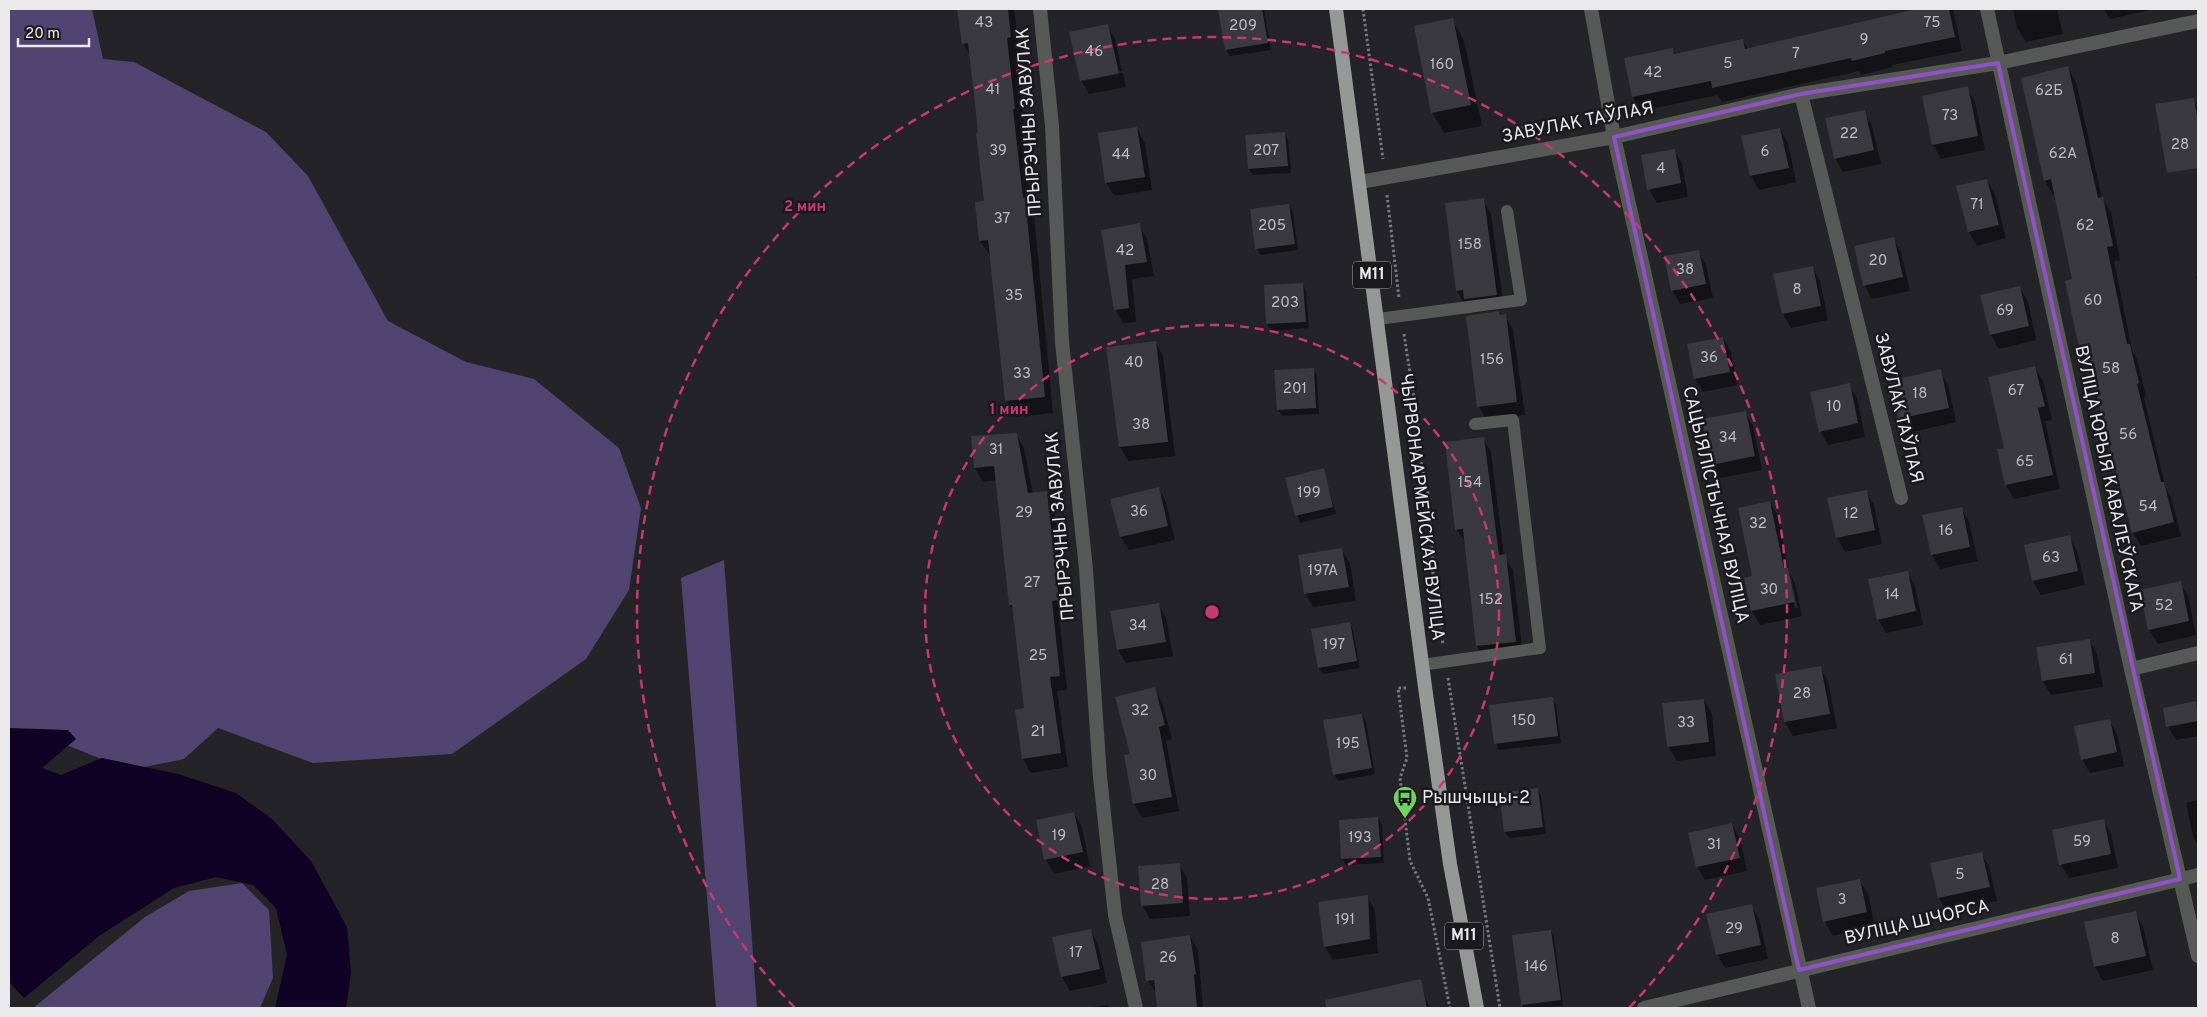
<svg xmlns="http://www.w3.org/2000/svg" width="2207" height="1017" font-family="Overpass,sans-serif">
<rect width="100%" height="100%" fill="#242327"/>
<path fill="#504471" d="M9 9H92L103 59 134 62 266 132 308 176 388 321 466 362 534 379 619 448 641 508 629 590 586 659 452 754 313 763 218 728 184 759 129 770 69 746 9 738Z
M724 560 757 1008H716L681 578Z
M242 883 269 910 273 978 260 1008H33L145 917 189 891Z"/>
<path fill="#0f0225" d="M9 728 68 730 76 739 42 768 61 775 102 758 178 774 236 793 272 819 311 861 347 927 351 973 346 1008H275L287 955 276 908 253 885 216 877 174 888 99 936 24 998 9 982Z"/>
<path fill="#0007" fill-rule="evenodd" d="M959 9H1014L1020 53 1016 54 1024 125H1022L1031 210 1034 215 1053 413 1016 417 1007 401 991 257 980 241 985 202 979 134 970 56 963 43Z
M1219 9H1264L1271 50 1230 56 1226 50Z
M1911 9H1953L1962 51 1892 65V67L1861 75 1859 71 1722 102 1718 95 1641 111 1633 97 1626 59 1673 50 1676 55 1743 41 1748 50 1912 11Z
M2013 9H2057L2063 34 2026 42 2017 28Z
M2104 9H2155L2110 19Z
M1452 20 1464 40 1482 126 1444 133 1432 112Z
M1107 25 1115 39 1122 71 1084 79V81L1123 73 1126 87 1089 94 1081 80Z
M2068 68 2076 82 2102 198 2111 212 2120 260 2114 261 2132 350 2137 359 2146 397 2144 398 2166 489 2171 497 2181 536 2141 546 2133 532 2100 405 2093 394 2067 282 2073 280 2055 194 2053 195 2045 181 2022 79Z
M1967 88 1975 102 1985 150 1941 159 1933 145 1923 97Z
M2193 99 2198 108V164L2175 168Z
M1864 112 1872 126 1881 164 1843 172 1835 158Z
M1137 129 1145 143 1152 190 1114 196 1106 182Z
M1780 129 1788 143 1796 182 1759 190 1751 176Z
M1284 133 1288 139 1291 173 1253 175 1249 169Z
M1674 150 1682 164 1688 197 1657 203 1649 189Z
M1987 180 1995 194 2006 238 1977 246 1969 232Z
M1483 200 1491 214 1504 309 1473 313 1468 304 1465 305 1457 291 1446 204Z
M1289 206 1293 212 1298 250 1260 255 1257 248Z
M1139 225 1147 239 1154 276 1132 279 1136 322 1123 323 1115 309 1102 231Z
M1893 238 1901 252 1910 291 1872 299 1864 285Z
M1698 251 1706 265 1713 298 1680 304 1672 290Z
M1812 267 1820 281 1828 320 1791 328 1783 314 1775 275Z
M2196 276H2198V288Z
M1303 284 1306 291 1309 328 1271 331 1267 324 1265 286Z
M2020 288 2028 302 2036 340 1999 349 1991 335Z
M1498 312 1500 316H1505L1513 330 1525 415 1487 421 1479 407Z
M1723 338 1731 352 1737 385 1703 392 1695 378Z
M1155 342 1163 356 1175 456 1128 461 1120 447Z
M2035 368 2043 381 2052 420 2045 421 2060 489 2014 499 2006 485V449Z
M1313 369 1317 376 1319 414 1282 416 1278 410Z
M1940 371 1948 385 1956 422 1908 433 1900 419 1891 382Z
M1849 385 1857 398 1865 437 1828 445 1820 431Z
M1745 412 1753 426 1762 470 1720 478 1712 464Z
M1016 434 1024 448 1033 493 1046 492 1054 506 1066 614 1059 615 1067 690 1057 691 1068 767 1031 773 1023 759 1016 711 1025 710 1014 612 1010 605 997 480 983 482 975 468Z
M1483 439 1491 452 1504 556 1513 570 1523 656 1485 660 1477 646 1466 543 1456 529Z
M1323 470 1336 514 1300 523 1287 479Z
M1158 488 1166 502 1175 540 1129 550 1121 537Z
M1866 491 1874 505 1882 544 1845 552 1837 538 1829 499Z
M1770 503 1778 516 1789 573 1795 583 1802 616 1760 625 1752 611 1745 578 1754 577ZM1788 575 1791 578 1798 608H1795Z
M1961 508 1969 522 1978 561 1940 569 1932 555Z
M2069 537 2077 551 2085 585 2041 595 2033 581Z
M1341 549 1350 563 1356 601 1313 607 1305 593Z
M1907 572 1915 586 1923 625 1886 633 1878 619Z
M2180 583 2188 596 2196 635 2158 644 2149 630Z
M1158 604 1166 618 1173 656 1126 663 1118 650Z
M1349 623 1353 630 1360 668 1323 674 1319 668 1312 630Z
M2089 640 2097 654 2103 687 2051 695 2043 681Z
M1820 667 1828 681 1837 728 1793 736 1785 722 1776 675Z
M1154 689 1162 702 1172 739 1166 741 1179 811 1142 818 1134 804 1132 755Z
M1552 698 1556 705 1561 743 1499 750 1496 744Z
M1704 700 1712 714 1716 756 1677 761 1669 747Z
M2195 703 2198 708V736L2176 740 2168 726Z
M1362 715 1366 722 1375 774 1338 781 1334 774Z
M2109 720 2117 734 2124 766 2090 773 2082 759Z
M1537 789 1541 796 1546 834 1509 838 1505 832Z
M2198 800V845L2193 836 2186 803Z
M1074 813 1082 827 1090 866 1054 874 1046 860 1037 821Z
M1378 819 1382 825 1384 863 1346 865 1342 859Z
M2103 820 2111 834 2118 868 2069 878 2061 865Z
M1732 825 1740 839 1747 871 1705 880 1697 866Z
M1981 853 1989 867 1997 901 1947 912 1939 898Z
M1179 864 1187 878 1190 916 1150 919 1142 905Z
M1859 880 1868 894 1875 926 1833 936 1825 922Z
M1367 897 1375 910 1378 953 1333 960 1325 947Z
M1751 905 1759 919 1768 959 1725 968 1717 954Z
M2135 913 2143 927 2153 970 2103 981 2095 967Z
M1090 930 1098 944 1107 983 1070 991 1062 977Z
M1551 931 1554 937 1563 1006 1524 1008 1522 1005Z
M1190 936 1198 950 1203 1008H1159L1157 994 1148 981Z
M1420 980 1429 1008H1357L1354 995Z
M1108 1005 1110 1008H1083Z"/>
<path fill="#3a393d" d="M957 9H1008L1011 37 1007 38 1015 109H1013L1023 198 1025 197 1045 397 1005 401 988 240 979 241 975 202 984 201 976 133 978 132 968 43 962 44Z
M1218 9H1262L1268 43 1225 50Z
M1916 9H1949L1955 37 1885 51V53L1852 61 1851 58 1712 88 1711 81 1632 97 1624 58 1673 48 1674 54 1743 39 1745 49Z
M1453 18 1471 105 1431 113 1414 26Z
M1108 24 1119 73 1080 81 1069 32Z
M2068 66 2098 198 2103 197 2113 246 2107 247 2127 344H2130L2139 383 2137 384 2161 482H2164L2174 522 2132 533 2096 393 2092 394 2075 330 2065 281 2072 279 2051 179 2044 181 2021 78Z
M1968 86 1978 136 1932 145 1922 96Z
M2194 98 2198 122V168L2167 173 2155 104Z
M1865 110 1874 150 1834 159 1825 118Z
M1137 127 1145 177 1105 183 1098 133Z
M1780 128 1789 168 1750 176 1741 136Z
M1285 132 1288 166 1248 169 1245 135Z
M1675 149 1681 183 1647 190 1641 155Z
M1987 179 1999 225 1968 232 1956 186Z
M1484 198 1497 295 1464 299 1463 290 1456 291 1445 203Z
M1289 204 1295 244 1255 249 1250 209Z
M1140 223 1147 262 1125 265 1129 308 1114 310 1101 230Z
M1894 237 1903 277 1863 286 1854 246Z
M1699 250 1706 284 1671 291 1664 256Z
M1813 266 1821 306 1782 314 1773 274Z
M1303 283 1306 322 1266 324 1264 285Z
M2020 286 2029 326 1990 335 1980 295Z
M1499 311V315L1506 314 1517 402 1477 407 1466 316Z
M1723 337 1730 372 1694 379 1687 344Z
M1156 341 1168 442 1119 447 1106 347Z
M2035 366 2045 406 2038 408 2053 475 2005 485 1997 449 2004 448 1988 377Z
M1314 368 1316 408 1277 410 1274 370Z
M1941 369 1949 408 1898 419 1890 381Z
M1850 383 1858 423 1819 432 1810 392Z
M1746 411 1755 456 1711 465 1702 419Z
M1017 433 1028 493 1047 491 1059 600 1052 601 1060 676 1050 677 1061 753 1022 759 1015 710 1024 708 1012 605H1009L994 466 974 468 971 436Z
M1484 437 1499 555 1506 554 1516 642 1476 646 1463 529 1455 530 1445 442Z
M1324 468 1333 507 1295 516 1285 478Z
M1159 487 1168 526 1120 537 1110 499Z
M1867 490 1875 530 1836 538 1827 498Z
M1770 501 1784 569 1788 568 1795 602 1751 611 1744 578 1752 576 1738 508Z
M1962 507 1970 547 1931 555 1922 515Z
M2070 535 2078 571 2032 581 2024 545Z
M1342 548 1349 587 1304 594 1298 555Z
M1908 571 1916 611 1877 620 1868 579Z
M2181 581 2189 621 2148 630 2140 590Z
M1159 603 1166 642 1117 650 1110 611Z
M1350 622 1357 661 1318 668 1311 629Z
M2090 639 2095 673 2042 681 2036 647Z
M1821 666 1830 714 1784 722 1775 674Z
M1155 687 1165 725 1159 727 1172 797 1133 804 1124 755 1130 754 1115 697Z
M1553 697 1558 736 1494 744 1489 705Z
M1704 699 1709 742 1667 747 1662 703Z
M2196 701 2198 721 2166 727 2163 708Z
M1362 714 1372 768 1333 775 1323 720Z
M2110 719 2117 752 2081 760 2074 726Z
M1538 788 1543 827 1504 832 1499 793Z
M1074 812 1083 852 1044 860 1036 820Z
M1378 817 1381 857 1341 859 1339 820Z
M2104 819 2111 854 2059 865 2052 830Z
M1732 823 1740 858 1696 867 1688 833Z
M1982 852 1990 887 1938 898 1930 863Z
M1180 863 1183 903 1141 906 1138 866Z
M1860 879 1867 912 1823 922 1816 888Z
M1368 895 1370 939 1324 947 1318 902Z
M1752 904 1761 945 1716 955 1706 914Z
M2136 911 2146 956 2094 967 2084 922Z
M1091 929 1100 969 1061 977 1052 937Z
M1551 930 1561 1000 1521 1005 1512 935Z
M1190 935 1196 974 1194 975 1197 1008H1157L1154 980 1146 981 1141 942Z
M1421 979 1427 1008H1326L1325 1000Z"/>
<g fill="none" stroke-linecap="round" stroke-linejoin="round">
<path stroke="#79787c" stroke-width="3" stroke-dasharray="2.5 2.5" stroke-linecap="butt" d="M1363 9 1383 159
M1387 195 1399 298
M1404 334 1419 431 1417 444 1429 498 1433 573 1443 645
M1448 678 1500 1008
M1406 688H1398L1407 758 1400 778 1410 861 1428 898 1450 1008"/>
<path stroke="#575957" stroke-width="12" d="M1378 319 1521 300 1507 211
M1422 665 1540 648 1513 420 1475 424"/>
<path stroke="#575957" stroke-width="14" d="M1040 9 1052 126 1062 342 1086 569 1100 777 1115 915 1136 1008
M1591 9 1614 137 1809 1008
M1987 9 2131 669 2198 956
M1801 94 1901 498
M1360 182 1614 137 1801 94 1998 63 2198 21
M2131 669 2198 653
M1644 1008 2198 875"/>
<path stroke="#959894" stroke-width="14" d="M1336 9 1425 687 1450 864 1477 1008"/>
</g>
<path fill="none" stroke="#9152c8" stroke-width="4" stroke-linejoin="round" d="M1998 63 2180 879 1799 970 1614 137 1801 94Z"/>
<g fill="none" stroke="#c83871" stroke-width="2.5" stroke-dasharray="9 6">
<circle cx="1212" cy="612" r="287"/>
<path d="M795 1008A575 575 0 1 1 1629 1008"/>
</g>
<defs>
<symbol id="bus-pin" viewBox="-11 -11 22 30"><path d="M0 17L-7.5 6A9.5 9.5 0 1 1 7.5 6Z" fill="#71d25e" stroke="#1a1a1d"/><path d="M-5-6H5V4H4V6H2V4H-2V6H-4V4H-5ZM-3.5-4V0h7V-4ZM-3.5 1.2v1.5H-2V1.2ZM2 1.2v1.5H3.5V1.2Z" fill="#111"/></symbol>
</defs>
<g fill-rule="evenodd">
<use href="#bus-pin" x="1391" y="784" width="28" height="38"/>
</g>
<g text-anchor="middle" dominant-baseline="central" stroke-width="5" stroke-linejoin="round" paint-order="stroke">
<g font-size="15" fill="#bebec0">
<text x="984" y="23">43</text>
<text x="1932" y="23">75</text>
<text x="1243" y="26">209</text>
<text x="1864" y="40">9</text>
<text x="1094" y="52">46</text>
<text x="1796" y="54">7</text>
<text x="1728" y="64">5</text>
<text x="1442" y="65">160</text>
<text x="1653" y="73">42</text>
<text x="993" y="90">41</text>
<text x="2049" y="91">62Б</text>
<text x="1950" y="116">73</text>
<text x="1849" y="134">22</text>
<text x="2180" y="145">28</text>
<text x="998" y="151">39</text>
<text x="1266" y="151">207</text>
<text x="1765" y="152">6</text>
<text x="2063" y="154">62А</text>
<text x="1121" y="155">44</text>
<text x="1661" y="169">4</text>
<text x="1977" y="205">71</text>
<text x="1002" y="219">37</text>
<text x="1272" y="226">205</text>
<text x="2085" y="226">62</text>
<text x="1470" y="245">158</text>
<text x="1125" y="251">42</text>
<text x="1878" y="261">20</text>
<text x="1685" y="270">38</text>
<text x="1797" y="290">8</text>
<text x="1014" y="296">35</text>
<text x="2093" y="301">60</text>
<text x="1285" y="303">203</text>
<text x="2005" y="311">69</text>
<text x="1709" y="358">36</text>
<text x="1492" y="360">156</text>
<text x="1134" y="363">40</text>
<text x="2111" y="369">58</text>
<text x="1022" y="374">33</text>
<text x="1295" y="389">201</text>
<text x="2016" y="391">67</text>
<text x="1920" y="394">18</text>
<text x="1834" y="407">10</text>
<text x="1141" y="425">38</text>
<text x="2128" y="435">56</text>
<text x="1728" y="438">34</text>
<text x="996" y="450">31</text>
<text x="2025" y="462">65</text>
<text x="1470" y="483">154</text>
<text x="1309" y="493">199</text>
<text x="2148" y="507">54</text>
<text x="1139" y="512">36</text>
<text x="1024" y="513">29</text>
<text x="1851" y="514">12</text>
<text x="1758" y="524">32</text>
<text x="1946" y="531">16</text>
<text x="2051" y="558">63</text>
<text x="1323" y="571">197А</text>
<text x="1032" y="583">27</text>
<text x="1769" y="590">30</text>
<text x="1892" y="595">14</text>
<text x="1491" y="600">152</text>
<text x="2164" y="606">52</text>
<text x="1138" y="626">34</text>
<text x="1334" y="645">197</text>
<text x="1038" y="656">25</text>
<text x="2066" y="660">61</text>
<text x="1802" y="694">28</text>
<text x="1140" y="711">32</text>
<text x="1524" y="721">150</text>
<text x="1686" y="723">33</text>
<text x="1038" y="732">21</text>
<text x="1348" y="744">195</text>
<text x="1148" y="776">30</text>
<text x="1059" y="836">19</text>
<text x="1360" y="838">193</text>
<text x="2082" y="842">59</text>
<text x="1714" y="845">31</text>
<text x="1960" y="875">5</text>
<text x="1160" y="885">28</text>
<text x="1842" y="900">3</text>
<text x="1345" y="920">191</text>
<text x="1734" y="929">29</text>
<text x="2115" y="939">8</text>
<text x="1076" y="953">17</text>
<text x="1168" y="958">26</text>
<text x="1536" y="967">146</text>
</g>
<g fill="#1a1a1d" stroke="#acacae" stroke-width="1">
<rect x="1353" y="261.5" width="38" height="27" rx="4"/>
<rect x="1445" y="922.5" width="38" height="27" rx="4"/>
</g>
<g font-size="16" font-weight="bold" fill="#eaeaec">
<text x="1372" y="275">М11</text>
<text x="1464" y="936">М11</text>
</g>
<g font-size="18" fill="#eaeaec" stroke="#1a1a1d">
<text transform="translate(1030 122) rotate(-94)">ПРЫРЭЧНЫ ЗАВУЛАК</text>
<text transform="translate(1578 123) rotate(-11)">ЗАВУЛАК ТАЎЛАЯ</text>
<text transform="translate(1898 408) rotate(76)">ЗАВУЛАК ТАЎЛАЯ</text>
<text transform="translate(2108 479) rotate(78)">ВУЛІЦА ЮРЫЯ КАВАЛЕЎСКАГА</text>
<text transform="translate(1715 505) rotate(77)">САЦЫЯЛІСТЫЧНАЯ ВУЛІЦА</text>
<text transform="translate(1421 507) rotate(83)">ЧЫРВОНААРМЕЙСКАЯ ВУЛІЦА</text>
<text transform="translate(1061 526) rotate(-95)">ПРЫРЭЧНЫ ЗАВУЛАК</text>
<text transform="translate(1917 923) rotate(-13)">ВУЛІЦА ШЧОРСА</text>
</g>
<g font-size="18" fill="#eaeaec" stroke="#1a1a1d" text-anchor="start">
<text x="1422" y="798">Рышчыцы-2</text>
</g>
</g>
<circle cx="1212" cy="612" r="8" fill="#c83871" stroke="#1a1a1d" stroke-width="2.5"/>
<g font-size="15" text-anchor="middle" font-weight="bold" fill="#c83871" stroke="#1a1a1d" stroke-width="5" stroke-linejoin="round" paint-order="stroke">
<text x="805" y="211">2 мин</text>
<text x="1009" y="414">1 мин</text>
</g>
<rect width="2207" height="1017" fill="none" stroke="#eaeaec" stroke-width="20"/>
<path d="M18 38v8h71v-8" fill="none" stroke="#eaeaec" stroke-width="2.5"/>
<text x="25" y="38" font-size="15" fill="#eaeaec" stroke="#1a1a1d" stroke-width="4" paint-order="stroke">20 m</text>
</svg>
